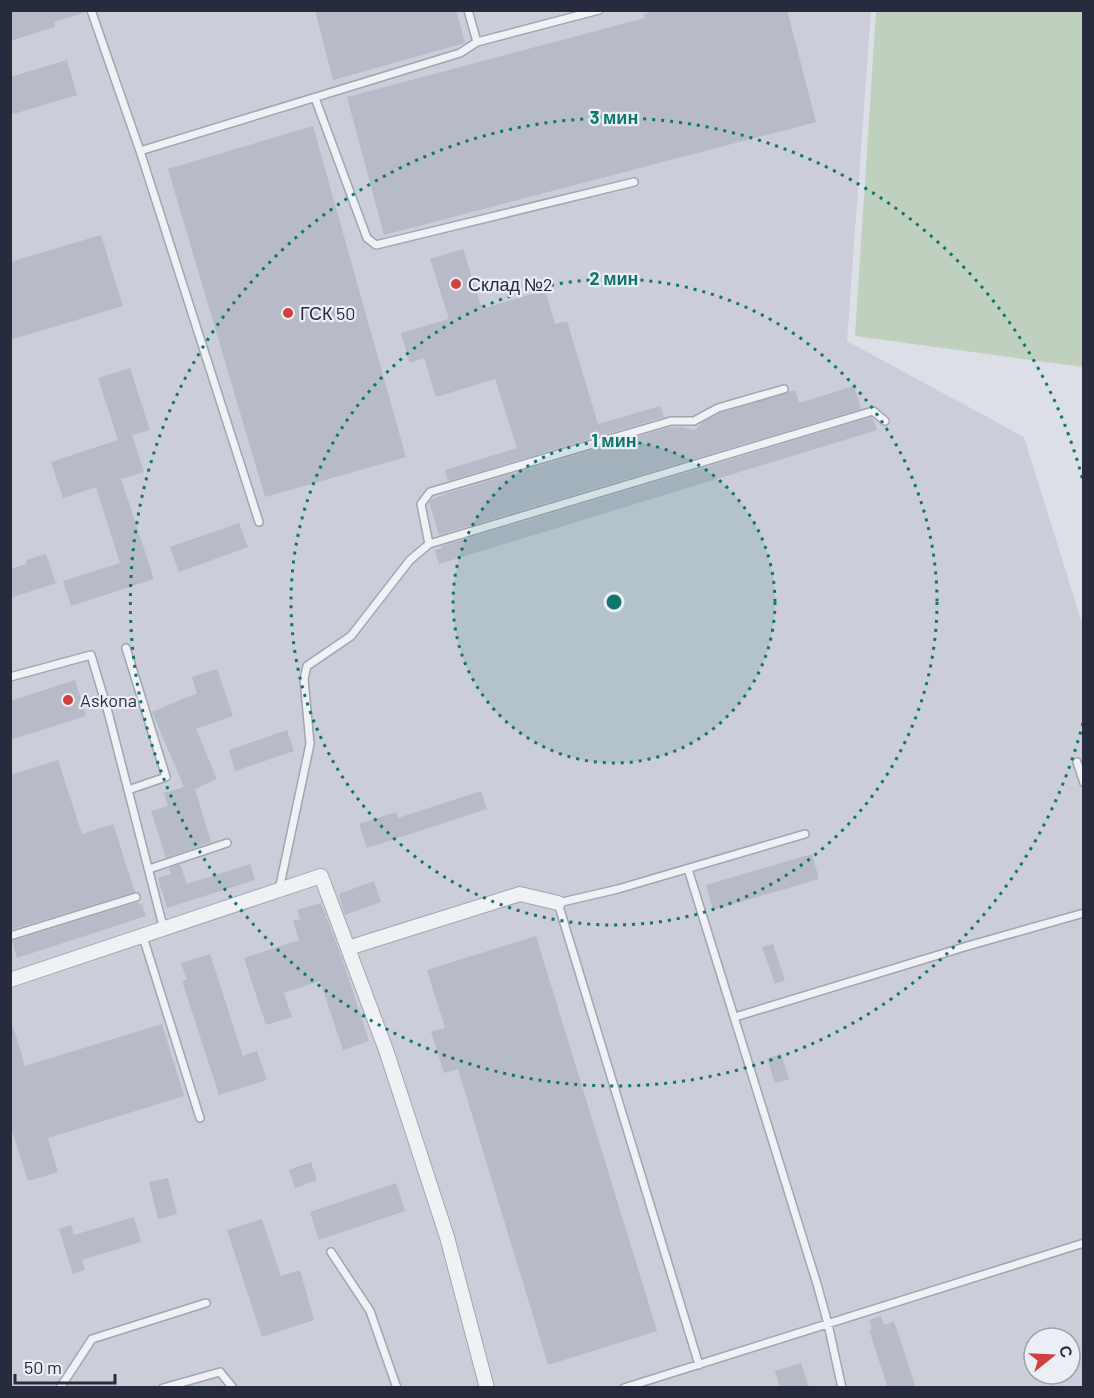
<svg xmlns="http://www.w3.org/2000/svg" width="1094" height="1398" font-family="Barlow,sans-serif">
<rect width="100%" height="100%" fill="#dddfe7"/>
<path fill="#cbced9" fill-rule="evenodd" d="M10 11H871L847 341 1024 437 1083 626V1387H11ZM1034 1338H1070V1374H1034Z"/>
<path fill="#bfd1be" d="M876 11H1083V367L855 336Z"/>
<path fill="#b7bac7" d="M10 10H84V13L54 22 55 27 10 41Z
M315 10H456L465 43 333 80Z
M656 10H787L816 122 384 235 347 97 645 18 644 14Z
M67 60 77 95 10 115V77Z
M313 126 406 457 265 497 168 169Z
M101 235 123 306 10 340V262Z
M463 249 482 309 545 290 555 324 567 321 598 424 660 406 664 417 448 481 445 470 517 448 495 379 436 397 424 358 410 363 401 333 449 319 430 259Z
M130 368 150 430 132 435 144 472 121 479 154 579 71 606 63 581 120 563 96 487 63 498 51 462 118 440 98 378Z
M854 386 861 409 439 535 429 502 432 499 451 492 667 428 682 427 695 430 703 422 720 413 795 390 799 403Z
M872 417 877 430 439 564 435 550 443 548 442 546Z
M239 523 248 547 179 572 170 547Z
M46 554 56 583 10 598V569L27 564 26 560Z
M217 669 233 716 196 729 217 779 195 789 211 842 166 858 151 811 168 806 164 793 184 787 152 712 197 693 192 677Z
M75 680 86 716 10 740V701Z
M287 730 294 751 235 771 229 750Z
M58 760 82 834 113 824 135 892 10 930V775Z
M481 791 487 809 367 848 359 824 396 812 398 818Z
M812 854 819 879 713 910 706 885Z
M180 864 187 884 250 864 255 880 167 908 158 878 171 874 169 868Z
M374 881 381 902 345 915 339 894Z
M138 902 139 905 142 904 146 916 17 958 12 941Z
M321 903 343 961 369 1041 343 1050 320 981 284 993 292 1017 266 1025 244 958 299 940 293 921 300 919 297 910Z
M536 936 657 1331 548 1365 458 1069 444 1073 431 1032 445 1028 427 970Z
M773 944 785 980 775 984 762 947Z
M210 954 243 1056 257 1051 267 1080 219 1095 182 981 187 980 181 963Z
M162 1024 184 1096 48 1138 58 1172 28 1181 10 1124V1027L13 1026 25 1066Z
M781 1054 789 1079 775 1083 767 1058Z
M311 1162 317 1180 295 1188 289 1170Z
M168 1178 177 1214 158 1219 149 1182Z
M396 1183 405 1211 319 1240 310 1212Z
M134 1217 141 1242 82 1260 85 1270 73 1274 59 1229 71 1225 74 1235Z
M262 1219 281 1276 300 1270 314 1320 262 1337 227 1230Z
M881 1316 884 1325 894 1321 916 1388H888L869 1330 872 1329 869 1320Z
M801 1363 809 1388H780L775 1371Z"/>
<g fill="none" stroke-linecap="round" stroke-linejoin="round">
<defs>
<path id="service" d="M91 10 140 151 460 53 477 42
M468 10 477 42 599 10
M315 98 367 238 376 245 634 182
M140 151 259 522
M429 544 421 504 430 492 671 421H694L718 408 784 389
M126 648 166 777 128 790
M10 677 91 655 108 712 164 930
M1077 762 1084 783
M149 869 227 843
M688 869 817 1284 828 1324 842 1388
M279 890 310 744 304 679 307 666 351 636 410 560 429 544 873 411 885 421
M10 936 136 897
M143 937 200 1118
M735 1017 971 945 1084 913
M331 1252 370 1311 397 1388
M699 1365 558 903 618 889 805 834
M60 1388 92 1339 206 1303
M163 1388 220 1372 233 1388
M624 1388 1084 1243"/>
<path id="minor" d="M348 948 520 894 558 903
M10 980 321 876 386 1050 447 1237 487 1388"/>
</defs>
<use href="#service" stroke="#a2a5b1" stroke-width="10"/>
<use href="#minor" stroke="#a2a5b1" stroke-width="16"/>
<use href="#service" stroke="#eff1f5" stroke-width="7"/>
<use href="#minor" stroke="#eff1f5" stroke-width="14"/>
</g>
<circle cx="614" cy="602" r="161" fill="#0f766e" fill-opacity=".12"/>
<g fill="none" stroke="#0f766e" stroke-width="3" stroke-dasharray="3 6">
<circle cx="614" cy="602" r="161"/>
<circle cx="614" cy="602" r="323"/>
<path d="M1083 723A484 484 0 1 1 1083 481"/>
</g>
<g fill="#d1403d" stroke="#eceef5" stroke-width="2">
<circle cx="456" cy="284" r="6"/>
<circle cx="288" cy="313" r="6"/>
<circle cx="68" cy="700" r="6"/>
</g>
<g text-anchor="middle" dominant-baseline="central" stroke-width="4.5" stroke-linejoin="round" paint-order="stroke">
<g font-size="18" fill="#262b3e" stroke="#eceef5" text-anchor="start">
<text x="468" y="284">Склад №2</text>
<text x="300" y="313">ГСК 50</text>
<text x="80" y="700">Askona</text>
</g>
</g>
<circle cx="614" cy="602" r="9" fill="#0f766e" stroke="#eceef5" stroke-width="3"/>
<g font-size="18" text-anchor="middle" font-weight="bold" fill="#0f766e" stroke="#eceef5" stroke-width="4.5" stroke-linejoin="round" paint-order="stroke">
<text x="614" y="124">3 мин</text>
<text x="614" y="285">2 мин</text>
<text x="614" y="447">1 мин</text>
</g>
<rect width="1094" height="1398" fill="none" stroke="#262b3e" stroke-width="24"/>
<g transform="translate(1052 1356) rotate(72)"><circle r="28" fill="#eceef5" stroke="#9da0ac" stroke-width="1.5"/>
<path d="M0-4.5L10 22L0 15L-10 22Z" fill="#d1403d"/>
<text y="-9" font-size="16" font-weight="bold" text-anchor="middle" fill="#262b3e">С</text>
</g>
<path d="M15 1374v9h100v-9" fill="none" stroke="#262b3e" stroke-width="3"/>
<text x="24" y="1374" font-size="18" fill="#262b3e" stroke="#eceef5" stroke-width="4.5" paint-order="stroke">50 m</text>
</svg>
